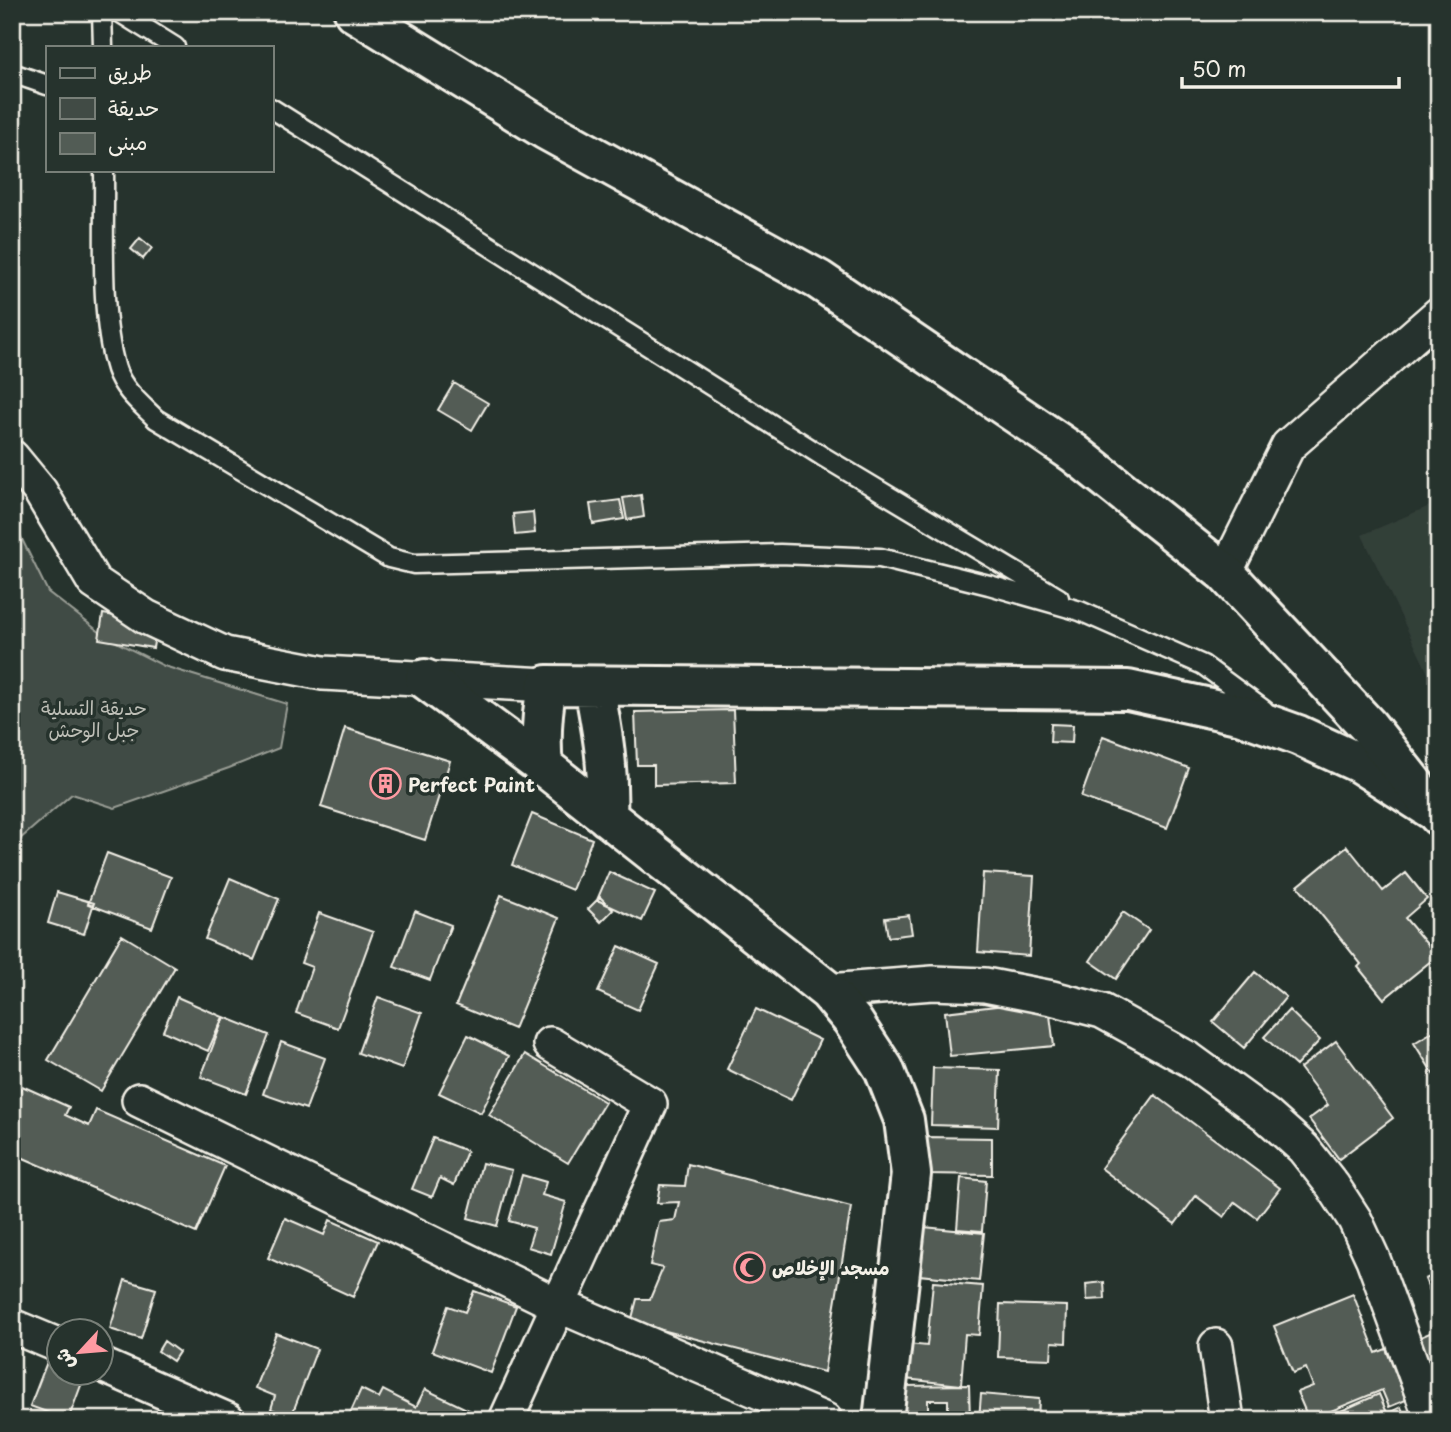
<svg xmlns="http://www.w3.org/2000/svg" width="1451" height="1432" font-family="'Playpen Sans','Playpen Sans Arabic',sans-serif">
<rect width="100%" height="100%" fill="#26332d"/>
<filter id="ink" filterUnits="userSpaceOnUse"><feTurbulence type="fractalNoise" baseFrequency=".0143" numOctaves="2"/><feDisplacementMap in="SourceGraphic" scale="14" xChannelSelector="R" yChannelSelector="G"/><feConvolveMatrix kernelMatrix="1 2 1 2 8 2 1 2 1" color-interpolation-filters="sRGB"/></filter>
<g filter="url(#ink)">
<path fill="#333f39" d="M1439 502V696L1362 535Z"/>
<path fill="#414b45" stroke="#9a9e96" stroke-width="2" d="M12 519 48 592 106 637 164 666 287 704 279 748 229 768 115 808 72 794 12 846Z"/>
<path fill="#525c55" stroke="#f4f1e8" stroke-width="2" d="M140 238 152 248 143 259 131 249Z
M454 383 488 403 472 430 438 410Z
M641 495 644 517 627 520 623 498Z
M620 500 624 519 593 524 590 504Z
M533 512 535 533 515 535 513 514Z
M1439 563V584L1430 568Z
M103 614 157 623 153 648 99 639Z
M733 710 736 783 654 785V765H637L635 712Z
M1051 724 1073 725 1072 743 1050 742Z
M345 728 450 761 425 840 321 807Z
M1103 736 1189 768 1167 828 1081 797Z
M532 814 592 839 572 890 512 865Z
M1347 846 1383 891 1406 873 1427 899 1405 918 1437 956 1384 999 1358 967 1361 964 1298 886Z
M107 853 171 877 152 928 88 904Z
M609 872 655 893 642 921 597 900Z
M983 873 1034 876 1029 956 978 952Z
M230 878 279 899 254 960 205 939Z
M57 892 94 903 84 934 48 923Z
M501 895 559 918 514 1029 456 1005Z
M600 897 613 910 601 922 588 909Z
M1439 899V924L1428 905Z
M415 911 451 925 430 980 394 967Z
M1123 912 1149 930 1116 979 1090 961Z
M319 913 373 932 338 1028 296 1013 312 967 301 963Z
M909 915 912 934 888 937 885 918Z
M122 935 175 967 101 1091 48 1060Z
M619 946 659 964 638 1010 598 992Z
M1255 972 1286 997 1244 1048 1213 1022Z
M177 997 223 1017 208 1051 163 1031Z
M378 997 422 1013 402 1069 358 1053Z
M1048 1000 1054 1046 950 1056 945 1012Z
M756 1009 820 1040 791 1100 727 1069Z
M1289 1010 1320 1040 1296 1066 1264 1037Z
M224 1017 269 1035 246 1094 201 1077Z
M1439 1028V1083L1414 1043Z
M468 1035 509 1056 481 1113 439 1093Z
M1336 1041 1393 1118 1339 1159 1309 1119 1328 1105 1300 1068Z
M281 1042 325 1058 306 1109 263 1094Z
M525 1054 605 1102 568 1163 489 1115Z
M933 1068 1000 1070 998 1127 931 1125Z
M22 1086 69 1107 65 1115 89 1126 96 1110 225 1166 196 1233 12 1153V1108Z
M1155 1095 1280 1188 1257 1218 1235 1202 1224 1217 1196 1196 1175 1224 1101 1168Z
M925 1137 992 1138V1175L925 1174Z
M433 1138 467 1151 454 1185 440 1178 432 1197 412 1189Z
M482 1163 512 1170 497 1226 468 1218Z
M688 1164 851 1207 824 1372 631 1322 637 1299H650L663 1268 650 1265 659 1222 675 1220 679 1202 657 1203 660 1185 685 1186Z
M522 1175 546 1182 542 1195 566 1202 551 1254 528 1247 534 1228 509 1221Z
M961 1178 986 1181 982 1231 957 1229Z
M285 1218 324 1235 330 1220 378 1241 353 1297 268 1258Z
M924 1227 984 1233 979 1281 919 1275Z
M1439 1273V1299L1434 1301 1425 1279Z
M125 1280 156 1289 141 1339 110 1329Z
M933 1282 983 1286 979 1335 965 1334 961 1385 905 1379 908 1344 927 1346Z
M1104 1282 1105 1299 1087 1300 1086 1284Z
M474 1291 516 1306 491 1373 432 1351 448 1306 465 1312Z
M1353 1294 1376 1353 1386 1349 1406 1400 1389 1407 1382 1390 1309 1420 1297 1392 1313 1386 1306 1368 1293 1373 1274 1326Z
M1000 1304 1067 1306 1066 1343 1052 1342 1051 1359 998 1357Z
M1439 1329V1387L1418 1338Z
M276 1333 317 1349 291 1417 271 1409 275 1396 255 1388Z
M164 1341 179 1352 173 1361 158 1351Z
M52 1349 60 1352V1372H86L68 1420 30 1406Z
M969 1385 970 1420H948V1400H928V1417H905L904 1386Z
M361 1389 379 1398 383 1390 416 1407 425 1389 473 1412 470 1420H347Z
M981 1394 1039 1399 1038 1420H979Z
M1379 1394 1390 1420H1323V1419Z
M1401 1407 1406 1420H1392L1389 1413Z"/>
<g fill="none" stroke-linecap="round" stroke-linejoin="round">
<defs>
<path id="service" d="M102 12 103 47
M119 12 175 47
M12 73 47 85
M271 108 822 456 1059 598
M104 170C105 229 99 313 116 369 123 390 141 404 156 419L389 558 414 564 780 554 880 558 989 585 1080 611 1203 665 1264 710"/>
<path id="minor" d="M12 457 40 491 94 582 146 617 225 654 323 673 547 685
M1225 573 1288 446 1439 314
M828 991 933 983 985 985 1052 998 1102 1011 1189 1059 1266 1115 1303 1148 1333 1186 1355 1220 1373 1259 1432 1420
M139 1100 558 1305 825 1420
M12 1326 60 1346
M1216 1346 1227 1420
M102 1365 228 1420
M506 1420 650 1104 550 1044"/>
<path id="tertiary" d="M425 679 543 766
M594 687C603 734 609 769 607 817
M883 1420 911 1174 904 1120 884 1069 852 1020 828 991 543 766C540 738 542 713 547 685L1128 690 1242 715 1298 735 1359 763 1431 809"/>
<path id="primary" d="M354 12 546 130 819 280 1074 453 1225 573 1368 726 1439 816"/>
</defs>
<use href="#service" stroke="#f4f1e8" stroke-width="23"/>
<use href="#minor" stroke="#f4f1e8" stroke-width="38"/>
<use href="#tertiary" stroke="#f4f1e8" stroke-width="44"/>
<use href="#primary" stroke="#f4f1e8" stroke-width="44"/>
<use href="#service" stroke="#26332d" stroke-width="18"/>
<use href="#minor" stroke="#26332d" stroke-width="33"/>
<use href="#tertiary" stroke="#26332d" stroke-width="38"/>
<use href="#primary" stroke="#26332d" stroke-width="38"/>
</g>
</g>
<defs>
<symbol id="building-ring" viewBox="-11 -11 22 22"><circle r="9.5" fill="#26332d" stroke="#ff9aa2" stroke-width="1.5"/><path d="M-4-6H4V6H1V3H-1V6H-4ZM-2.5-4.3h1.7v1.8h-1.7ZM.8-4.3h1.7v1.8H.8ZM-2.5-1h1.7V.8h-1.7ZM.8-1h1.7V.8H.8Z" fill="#ff9aa2"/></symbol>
<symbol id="mosque-ring" viewBox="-11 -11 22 22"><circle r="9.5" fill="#26332d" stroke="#ff9aa2" stroke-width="1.5"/><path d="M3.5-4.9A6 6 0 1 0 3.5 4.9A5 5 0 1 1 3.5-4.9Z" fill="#ff9aa2"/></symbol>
</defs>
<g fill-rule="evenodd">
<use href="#building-ring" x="368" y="766" width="35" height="35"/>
<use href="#mosque-ring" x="732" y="1250" width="35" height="35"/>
</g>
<g text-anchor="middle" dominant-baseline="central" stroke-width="7" stroke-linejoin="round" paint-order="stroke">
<g font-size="19" fill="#bebfb7" stroke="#26332d">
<text x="94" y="707">حديقة التسلية<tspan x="94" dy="22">جبل الوحش</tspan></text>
</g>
<g font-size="19" font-weight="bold" fill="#f4f1e8" stroke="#26332d" text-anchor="start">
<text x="408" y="784">Perfect Paint</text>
<text x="772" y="1267">مسجد الإخلاص</text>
</g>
</g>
<rect width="1451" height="1432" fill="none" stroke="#26332d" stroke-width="42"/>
<rect x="21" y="21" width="1409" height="1390" fill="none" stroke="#f4f1e8" stroke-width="2.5" filter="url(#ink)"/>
<rect x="46" y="46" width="228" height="126" fill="#26332d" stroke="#787f78" stroke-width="2"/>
<rect x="60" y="68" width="35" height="10" fill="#26332d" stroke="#787f78" stroke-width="2"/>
<text x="108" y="80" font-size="21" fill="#f4f1e8">طريق</text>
<rect x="60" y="98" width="35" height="21" fill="#414b45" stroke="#787f78" stroke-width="2"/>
<text x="108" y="116" font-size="21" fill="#f4f1e8">حديقة</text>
<rect x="60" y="133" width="35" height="21" fill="#525c55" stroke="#787f78" stroke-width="2"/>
<text x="108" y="150" font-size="21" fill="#f4f1e8">مبنى</text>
<g transform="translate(80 1352) rotate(244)"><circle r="33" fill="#26332d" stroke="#787f78" stroke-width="2"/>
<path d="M0-5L12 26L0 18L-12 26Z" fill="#ff9aa2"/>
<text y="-10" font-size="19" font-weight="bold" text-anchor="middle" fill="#f4f1e8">ش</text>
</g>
<path d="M1182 77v10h217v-10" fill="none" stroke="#f4f1e8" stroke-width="3.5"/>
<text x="1192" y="77" font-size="21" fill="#f4f1e8" stroke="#26332d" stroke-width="5" paint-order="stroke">50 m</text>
</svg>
